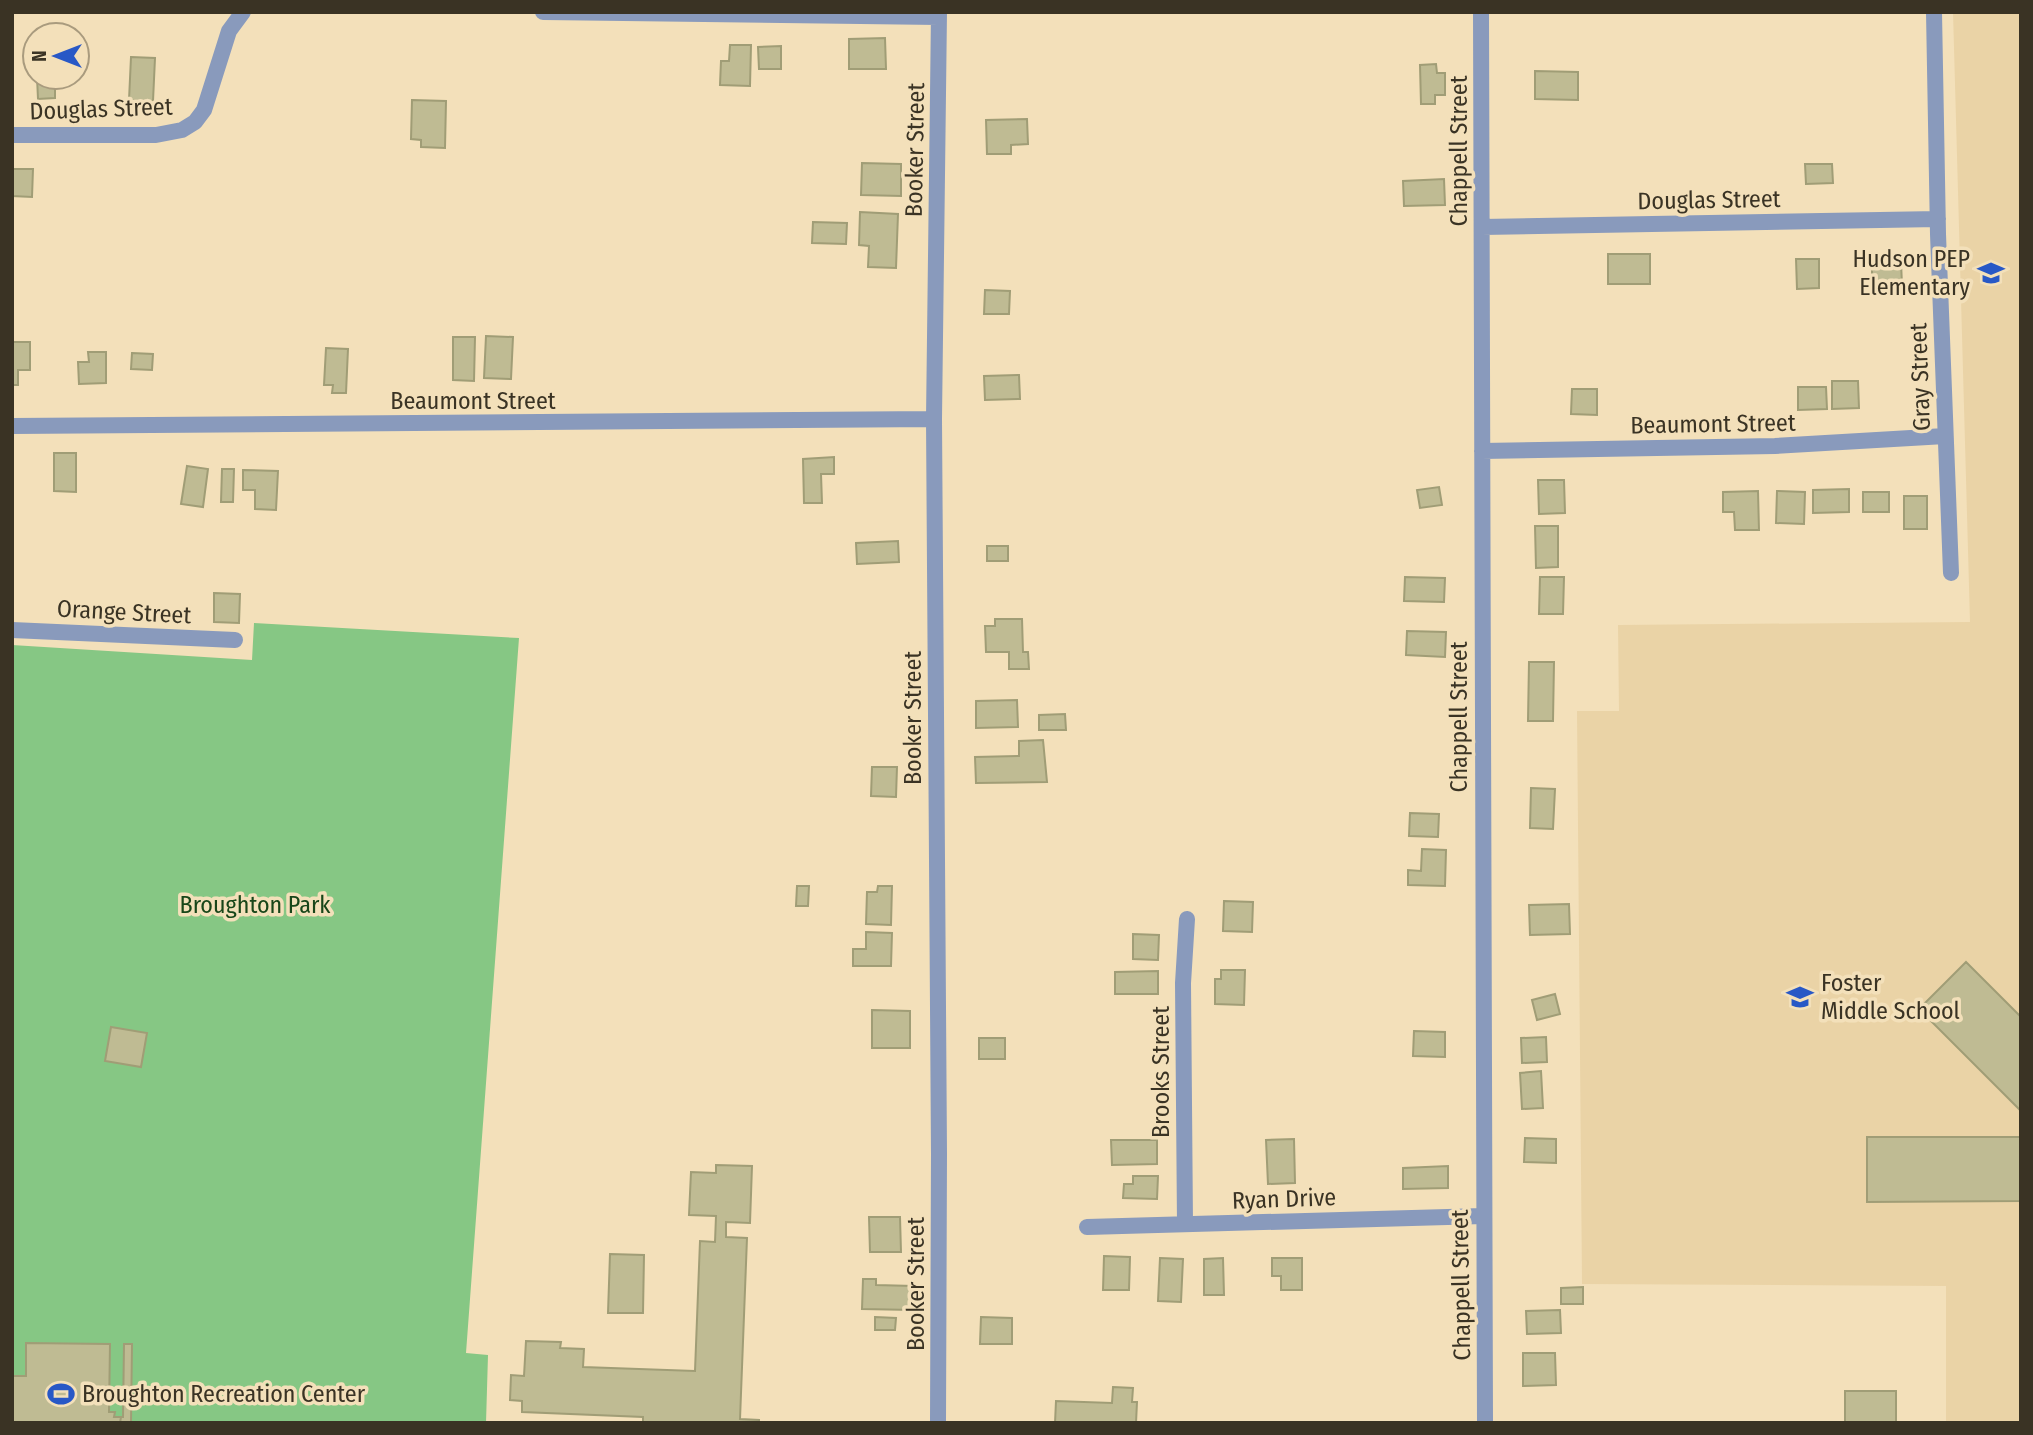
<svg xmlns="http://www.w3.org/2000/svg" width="2033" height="1435" font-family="'Fira Sans Condensed',sans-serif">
<rect width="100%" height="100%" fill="#f3e0ba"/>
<path fill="#ead3a6" d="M1953 12H2021V1423H1946V1286L1582 1284 1577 711H1619L1618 625 1970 622Z"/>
<path fill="#86c784" d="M254 623 519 638 466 1353 488 1355 486 1423H12V645L252 660Z"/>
<path fill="#bfbb93" stroke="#a09d76" stroke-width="2" d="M885 38 886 69H849V39Z
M730 45H751L750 86 720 85 721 61H729Z
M781 46V69H759L758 47Z
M131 57 155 58 153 101 129 100Z
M1436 64 1437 73H1445V95H1435V104H1421L1420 65Z
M1535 71 1578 72V100L1535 99Z
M37 77H55V98L38 99Z
M412 100 446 101 445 148 421 147V140L411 139Z
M1027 119 1028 144 1011 145V154H987L986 120Z
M862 163 901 164V196L861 195Z
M1805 164H1832L1833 183 1806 184Z
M12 169H33L32 197 12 196Z
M1444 179 1445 205 1404 206 1403 181Z
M860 212 898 214 896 268 868 267 869 246 859 245Z
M813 222 847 223 846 244 812 243Z
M1608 254H1650V284H1608Z
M1796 259H1819V288L1797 289Z
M1901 262 1902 285 1872 286V263Z
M985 290 1010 291 1009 314H984Z
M486 336 513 337 511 379 484 378Z
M453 337H475L474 381 453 380Z
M12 342H30V370H18V385H12Z
M326 348 348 349 346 393H332L333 385H324Z
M88 352H106V383L79 384 78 362H89Z
M132 353 153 354 152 370 131 369Z
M1019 375 1020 399 985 400 984 376Z
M1832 381H1858L1859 408 1832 409Z
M1798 387H1826L1827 409 1798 410Z
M1572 389H1597V415L1571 414Z
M54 453H76V492L54 491Z
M834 457V474H821L822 503H804L803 459Z
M187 466 208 469 203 507 181 504Z
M222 469H234L233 502H221Z
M243 470 278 471 276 510 255 509V490H243Z
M1538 480H1564L1565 513 1539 514Z
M1439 487 1442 505 1420 508 1417 490Z
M1849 489V512L1813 513V490Z
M1758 491 1759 530H1735L1734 512H1723V492Z
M1777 491 1805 492 1804 524 1776 523Z
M1863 492H1889V512H1863Z
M1904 496H1927V529H1904Z
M1535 526H1558V567L1536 568Z
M898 541 899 562 857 564 856 543Z
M987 546H1008V561H987Z
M1405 577 1445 578 1444 602 1404 601Z
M1540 577H1564L1563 614H1539Z
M214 593 240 594 239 623 214 622Z
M995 619H1022L1023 652H1028L1029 669H1009V652H986L985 626H995Z
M1407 631 1446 632 1445 657 1406 655Z
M1529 662H1554L1553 721H1528Z
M1017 700 1018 727 976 728V701Z
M1065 714 1066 730H1039V715Z
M1043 740 1047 782 976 783 975 757 1019 756V741Z
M872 767H897L896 797 871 796Z
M1531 788 1555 789 1553 829 1530 828Z
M1410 813 1439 814 1438 837 1409 836Z
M1422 849 1446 850 1445 886 1408 885V870L1421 871Z
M797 886H809L808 906H796Z
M878 886H892L891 925 866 924 867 892H877Z
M1224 901 1253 902 1252 932 1223 931Z
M1569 904 1570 934 1530 935 1529 905Z
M866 932 892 933 891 966H853V949H866Z
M1133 934 1159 935 1158 960 1133 959Z
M1966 962 2021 1017V1111L1919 1009Z
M1221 970H1245L1244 1005 1215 1004V979H1221Z
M1158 971V994H1115V972Z
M1555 994 1560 1014 1537 1020 1532 1000Z
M872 1010 910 1011V1048H872Z
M111 1027 147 1033 141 1067 105 1061Z
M1414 1031 1445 1032V1057L1413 1056Z
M1546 1037 1547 1062 1522 1063 1521 1038Z
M979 1038H1005V1059H979Z
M1541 1071 1543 1108 1522 1109 1520 1073Z
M1867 1137H2021V1201L1867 1202Z
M1525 1138 1556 1139V1163L1524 1162Z
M1294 1139 1295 1183 1268 1184 1266 1140Z
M1111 1140H1157V1164L1112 1165Z
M716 1165 752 1166 750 1223 726 1222V1237L747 1238 740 1419 759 1420V1423H643V1417L522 1412V1401L510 1400 511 1375 524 1376 526 1341 561 1342 560 1348 584 1349 583 1367 695 1371 700 1241 715 1242 716 1216 689 1215 691 1172 716 1173Z
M1448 1166V1188L1403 1189V1168Z
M1133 1176H1158L1157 1199 1123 1198 1124 1184H1133Z
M869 1217H900L901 1252H870Z
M610 1254 644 1255 643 1313H608Z
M1104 1256 1130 1257 1129 1290H1103Z
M1160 1258 1183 1259 1181 1302 1158 1301Z
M1223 1258 1224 1295H1204V1259Z
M1272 1258H1302V1290H1281V1276H1272Z
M863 1279H876V1285L913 1286V1310L862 1309Z
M1583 1287V1304H1561V1288Z
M1560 1310 1561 1333 1527 1334 1526 1311Z
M875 1317 896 1318 895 1330H875Z
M981 1317 1012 1318V1344H980Z
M26 1343 110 1344 109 1412H115L114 1417H121L120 1423H12V1376H26Z
M124 1344H132L131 1423H120L121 1417H123Z
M1523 1353H1555L1556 1385 1523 1386Z
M1113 1387 1133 1388 1132 1402H1137L1136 1423H1055L1056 1401 1112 1403Z
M1845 1391H1896V1423H1845Z"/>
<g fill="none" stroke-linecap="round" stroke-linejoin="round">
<path stroke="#899abc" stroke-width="16" d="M543 12 939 17
M1481 12 1485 1423
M1934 12 1938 234 1951 573
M12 135H156L182 130 195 122 204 110 229 31 243 12
M1482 227 1938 219
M12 426 934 419
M1482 451 1775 446 1945 436
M12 630 235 640
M1185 1224 1183 983 1187 919
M1087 1227 1483 1216
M938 1423 939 1154 934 419 939 12"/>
</g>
<defs>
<symbol id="school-bare" viewBox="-9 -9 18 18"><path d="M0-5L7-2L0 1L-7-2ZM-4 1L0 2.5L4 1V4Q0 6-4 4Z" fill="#2858c6" stroke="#f3e0ba" stroke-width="2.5" paint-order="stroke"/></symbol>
<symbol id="stadium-bare" viewBox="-9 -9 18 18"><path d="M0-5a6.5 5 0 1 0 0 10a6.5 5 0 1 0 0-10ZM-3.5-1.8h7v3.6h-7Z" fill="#2858c6" stroke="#f3e0ba" stroke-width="2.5" paint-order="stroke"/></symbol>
</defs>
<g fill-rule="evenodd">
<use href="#school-bare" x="1972" y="254" width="38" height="38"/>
<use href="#school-bare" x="1781" y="978" width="38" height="38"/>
<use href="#stadium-bare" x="42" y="1375" width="38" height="38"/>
</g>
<g text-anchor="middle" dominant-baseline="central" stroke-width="7" stroke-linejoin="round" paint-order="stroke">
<g font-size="24" fill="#3a3324" stroke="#f3e0ba">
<text transform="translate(101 109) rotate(-2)">Douglas Street</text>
<text transform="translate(915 150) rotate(-89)">Booker Street</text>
<text transform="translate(1459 151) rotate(-90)">Chappell Street</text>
<text transform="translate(1709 200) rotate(-1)">Douglas Street</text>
<text transform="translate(1920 377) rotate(-92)">Gray Street</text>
<text x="473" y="401">Beaumont Street</text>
<text transform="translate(1713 424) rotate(-1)">Beaumont Street</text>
<text transform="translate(124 612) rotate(3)">Orange Street</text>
<text transform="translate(1459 717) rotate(-90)">Chappell Street</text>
<text transform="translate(913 718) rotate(-90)">Booker Street</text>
<text transform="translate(1161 1072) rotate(-90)">Brooks Street</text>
<text transform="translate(1284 1199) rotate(-2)">Ryan Drive</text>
<text transform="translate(916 1284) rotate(-90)">Booker Street</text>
<text transform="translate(1461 1285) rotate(-91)">Chappell Street</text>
</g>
<g font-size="24" fill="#3a3324" stroke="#f3e0ba" text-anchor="start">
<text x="1970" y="259" text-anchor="end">Hudson PEP<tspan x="1970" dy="28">Elementary</tspan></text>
<text x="1821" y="983">Foster<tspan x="1821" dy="28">Middle School</tspan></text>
<text x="82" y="1394">Broughton Recreation Center</text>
</g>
<g font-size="24" fill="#184619" stroke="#f3e0ba">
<text x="255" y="905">Broughton Park</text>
</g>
</g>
<rect width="2033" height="1435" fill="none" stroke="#3a3324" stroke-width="28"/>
<g transform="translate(56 56) rotate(270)"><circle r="33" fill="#f3e0ba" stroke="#a99b7e" stroke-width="2"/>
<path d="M0-5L12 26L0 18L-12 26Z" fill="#2858c6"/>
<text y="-10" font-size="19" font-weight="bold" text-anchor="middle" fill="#3a3324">N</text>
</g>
</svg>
